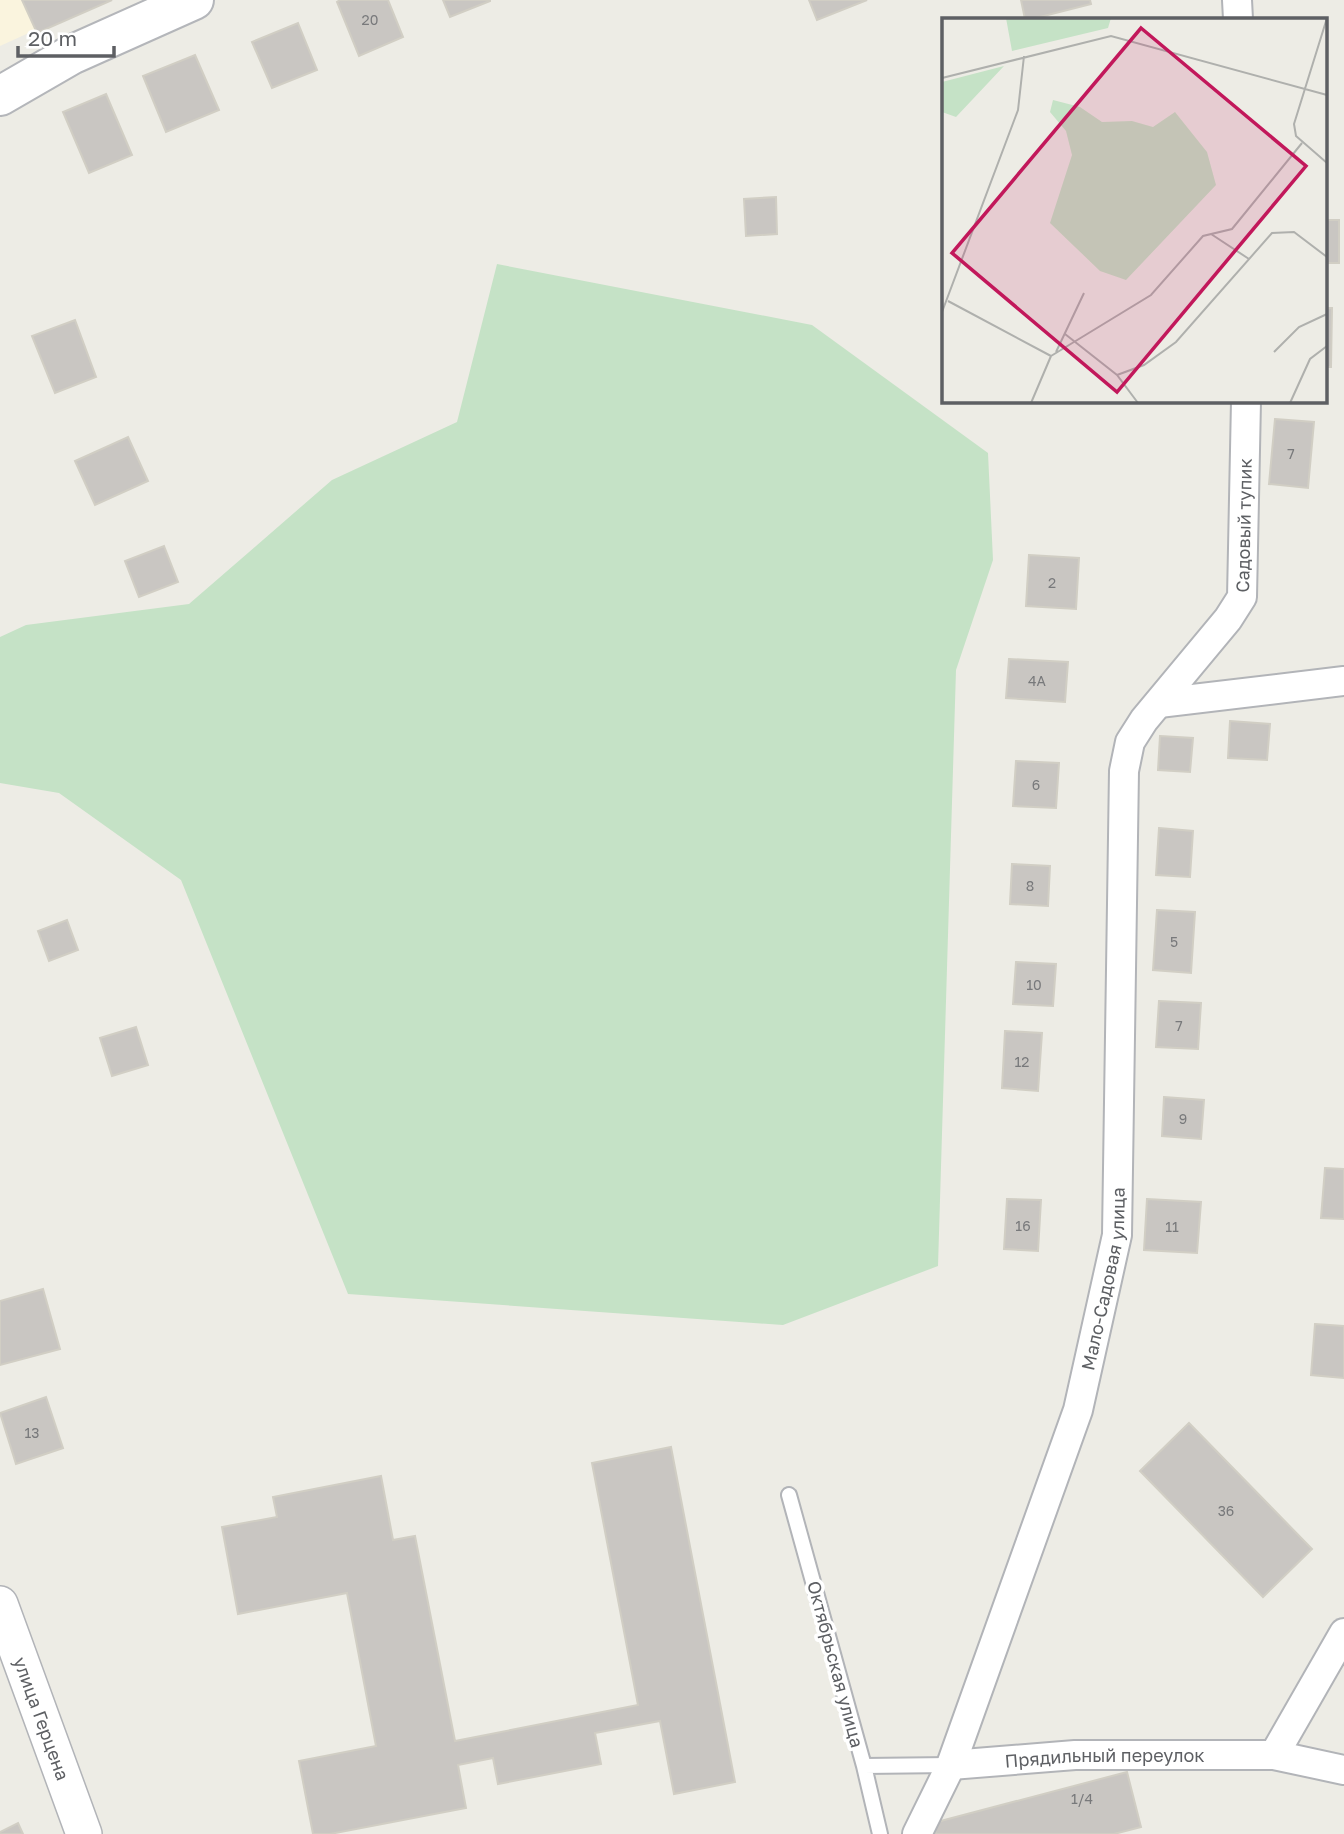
<svg xmlns="http://www.w3.org/2000/svg" width="1344" height="1834" font-family="'Golos Text',sans-serif">
<rect width="100%" height="100%" fill="#edece5"/>
<path fill="#faf4de" d="M0 0H101L0 46Z"/>
<path fill="#c5e2c6" d="M497 264 812 325 988 453 993 560 956 670 938 1266 783 1325 348 1294 181 880 59 793 0 783V637L26 625 189 604 332 480 457 422Z"/>
<path fill="#c9c6c2" stroke="#d1cec4" stroke-width="2" d="M22 0H112L37 33Z
M340 0H388L403 37 359 56 337 2Z
M443 0H490V1L450 17Z
M809 0H867L817 20Z
M1021 0H1090L1091 4 1032 19H1025Z
M298 23 317 70 272 88 252 42Z
M195 55 219 110 166 132 143 76Z
M106 94 132 155 89 173 63 112Z
M776 197 777 234 746 236 744 199Z
M1325 220H1339V263H1325Z
M1325 308H1332L1331 367H1325Z
M75 320 96 377 55 393 32 336Z
M1275 419 1314 422 1308 488 1269 484Z
M128 437 148 481 95 505 75 461Z
M164 546 178 582 139 597 125 561Z
M1029 555 1079 558 1076 609 1026 606Z
M1009 659 1068 662 1065 702 1006 698Z
M1230 721 1270 724 1267 760 1228 758Z
M1160 736 1193 738 1190 772 1158 770Z
M1016 761 1059 763 1056 808 1013 806Z
M1159 828 1193 831 1190 877 1156 875Z
M1012 864 1050 866 1048 906 1010 904Z
M1157 910 1195 912 1191 973 1153 970Z
M67 920 78 950 49 961 38 931Z
M1016 962 1056 964 1053 1006 1013 1004Z
M1159 1001 1201 1003 1198 1049 1156 1047Z
M136 1027 148 1065 112 1076 100 1038Z
M1005 1031 1042 1033 1038 1091 1002 1088Z
M1164 1097 1204 1100 1201 1139 1162 1136Z
M1325 1168 1344 1169V1219L1321 1218Z
M1007 1199 1041 1200 1038 1251 1004 1249Z
M1147 1199 1201 1202 1197 1253 1144 1250Z
M43 1289 60 1349 0 1365V1301Z
M1315 1324 1344 1326V1378L1311 1375Z
M46 1397 63 1448 16 1464 0 1413Z
M1189 1423 1312 1549 1263 1597 1140 1471Z
M671 1447 735 1782 674 1794 660 1721 595 1733 601 1764 498 1784 493 1758 458 1765 466 1808 330 1834H313L299 1761 376 1746 347 1593 238 1614 222 1527 277 1517 273 1497 381 1476 393 1540 415 1536 455 1741 638 1705 592 1463Z
M1127 1772 1141 1827 1114 1834H936L933 1823Z
M18 1823 23 1834H0V1832Z"/>
<g fill="none" stroke-linecap="round" stroke-linejoin="round">
<defs>
<path id="service" d="M789 1495 864 1766 880 1834
M864 1766 951 1765"/>
<g id="minor">
<path d="M1237 0 1238 19"/>
<path d="M1159 703 1344 681"/>
<path d="M1274 1755 1344 1633"/>
<path id="s1" d="M951 1765 1075 1755H1274L1344 1770"/>
<path id="s2" d="M917 1834 951 1765 1078 1410 1117 1235 1124 771 1130 742 1144 720 1228 619 1242 597 1246 401"/>
</g>
<g id="tertiary">
<path id="s3" d="M0 1604 84 1834"/>
</g>
<path id="secondary" d="M0 96 71 55 194 0"/>
</defs>
<use href="#service" stroke="#b2b4b8" stroke-width="18"/>
<use href="#minor" stroke="#b2b4b8" stroke-width="32"/>
<use href="#tertiary" stroke="#b2b4b8" stroke-width="38"/>
<use href="#secondary" stroke="#b4b6ba" stroke-width="42"/>
<use href="#service" stroke="#fff" stroke-width="14"/>
<use href="#minor" stroke="#fff" stroke-width="28"/>
<use href="#tertiary" stroke="#fff" stroke-width="35"/>
<use href="#secondary" stroke="#fff" stroke-width="38"/>
</g>
<g text-anchor="middle" dominant-baseline="central" stroke-width="7" stroke-linejoin="round" paint-order="stroke">
<g font-size="14" fill="#78797b">
<text x="370" y="19">20</text>
<text x="1291" y="453">7</text>
<text x="1052" y="582">2</text>
<text x="1037" y="680">4А</text>
<text x="1036" y="784">6</text>
<text x="1030" y="885">8</text>
<text x="1174" y="941">5</text>
<text x="1034" y="984">10</text>
<text x="1179" y="1025">7</text>
<text x="1022" y="1061">12</text>
<text x="1183" y="1118">9</text>
<text x="1023" y="1225">16</text>
<text x="1172" y="1226">11</text>
<text x="32" y="1432">13</text>
<text x="1226" y="1510">36</text>
<text x="1082" y="1798">1/4</text>
</g>
<g font-size="18" fill="#5d5f63" stroke="#fff">
<text stroke="none"><textPath href="#s2" startOffset="1382">Садовый тупик</textPath></text>
<text stroke="none"><textPath href="#s2" startOffset="588">Мало-Садовая улица</textPath></text>
<text transform="translate(836 1664) rotate(75)">Октябрьская улица</text>
<text stroke="none"><textPath href="#s3" startOffset="122">улица Герцена</textPath></text>
<text stroke="none"><textPath href="#s1" startOffset="154">Прядильный переулок</textPath></text>
</g>
</g>
<g transform="translate(942 18)">
<rect width="385" height="385" fill="#edece5"/>
<path d="M64 0H169L166 10 70 33ZM62 48 14 99 0 94V64ZM111 82 138 89 160 104 190 103 211 109 233 94 265 134 274 167 184 262 158 253 108 205 130 137 124 113 108 94Z" fill="#c5e2c6"/>
<path fill="none" stroke="#afb0ad" stroke-width="2" d="M385 0 352 106 354 118 385 145M0 60 169 18 385 77M269 216 307 241M6 283 109 338M0 294 76 92 82 38M123 316 175 357 196 385M114 334 142 275M332 334 357 309 385 296M109 338 209 277 261 218 290 211 360 125M175 357 202 347 234 324 330 215 352 214 385 239M89 385 109 338M348 385 368 341 385 328"/>
<path fill="#c2185b" fill-opacity="0.15" stroke="#c2185b" stroke-width="3.5" d="M199 10 364 148 175 374 10 235Z"/>
<rect width="385" height="385" fill="none" stroke="#5d5f63" stroke-width="3.5"/>
</g>
<path d="M18 46v10h96v-10" fill="none" stroke="#5d5f63" stroke-width="3.5"/>
<text x="28" y="46" font-size="21" fill="#5d5f63" stroke="#ffffff" stroke-width="5" paint-order="stroke">20 m</text>
</svg>
